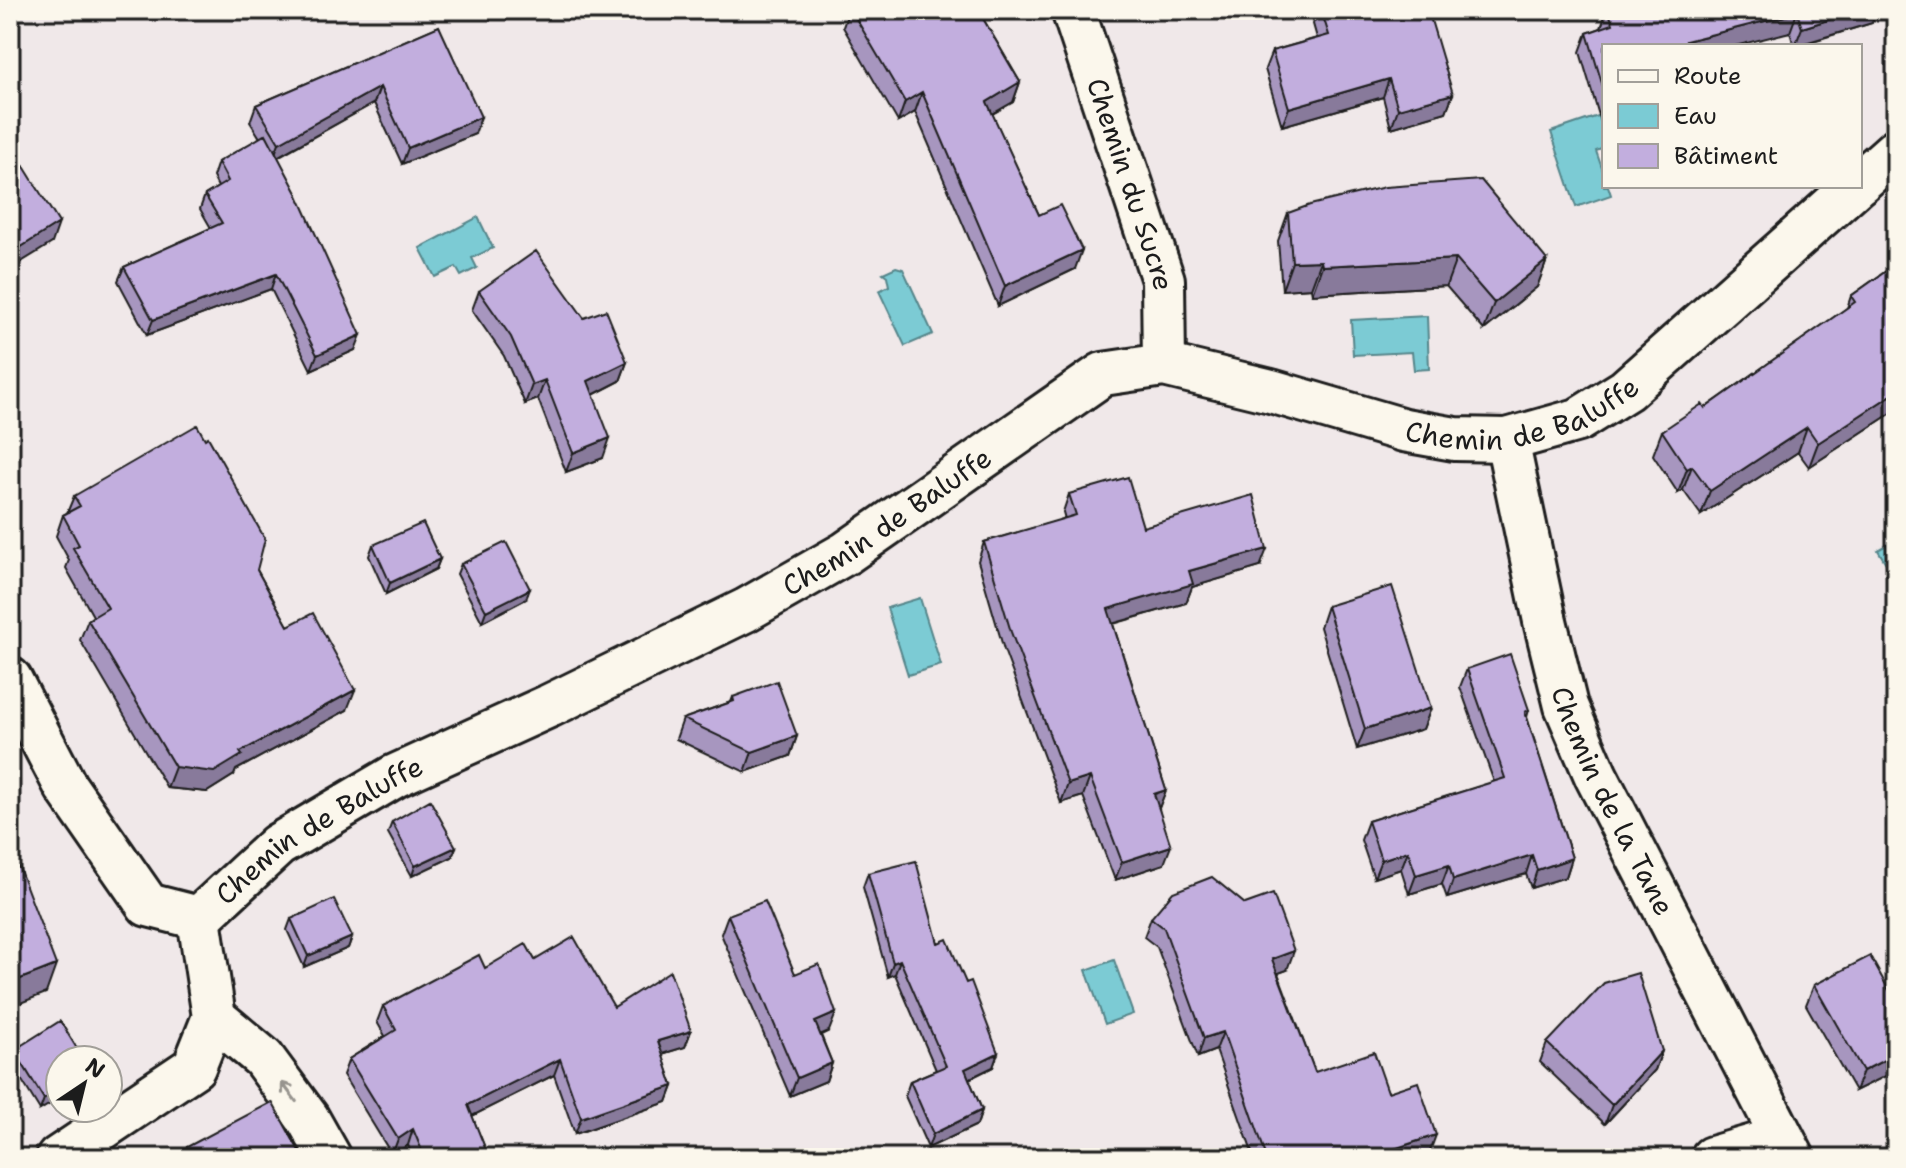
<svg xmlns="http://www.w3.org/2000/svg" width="1906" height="1168" font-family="'Shantell Sans',sans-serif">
<rect width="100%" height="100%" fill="#f0e8e9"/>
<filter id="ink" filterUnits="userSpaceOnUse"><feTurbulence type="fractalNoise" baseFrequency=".0125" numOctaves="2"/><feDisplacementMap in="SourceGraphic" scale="16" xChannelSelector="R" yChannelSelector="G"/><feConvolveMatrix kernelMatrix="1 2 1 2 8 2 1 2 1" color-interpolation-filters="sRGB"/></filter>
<g filter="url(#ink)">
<path fill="#7bcbd4" stroke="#55858a" stroke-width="2" d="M1604 114V148L1596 151 1604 174V186H1608L1611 195 1576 207 1551 132Z
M478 217 493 248 472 258 477 268 461 276 456 267 435 277 420 248Z
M896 267 903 269 933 334 905 346 879 291 889 286 887 276 883 273Z
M1427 316 1429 369 1414 370 1412 352 1353 355 1351 320Z
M1896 540V580L1878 550Z
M920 598 941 665 908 675 887 608Z
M1114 960 1133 1014 1105 1024 1086 970Z"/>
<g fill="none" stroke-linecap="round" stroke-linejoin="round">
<defs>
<g id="minor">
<path id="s1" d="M1073 10 1163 280 1164 365"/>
<path d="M1860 182 1896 150"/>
<path id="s2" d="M1507 440 1545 621 1566 706 1596 776 1793 1158"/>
<path d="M10 679 66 787 148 905 199 918"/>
<path id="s3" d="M199 918 278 845 395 776 549 706 746 610 846 553 1103 374 1164 365 1271 391 1404 430 1455 439 1507 440 1578 420 1626 390 1855 186"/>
<path d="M214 1017 263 1058 308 1119 330 1158"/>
<path d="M58 1158 194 1067 214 1017 199 918"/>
<path d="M1712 1158 1781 1138"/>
</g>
</defs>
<use href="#minor" stroke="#1c1c1c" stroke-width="48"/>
<use href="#minor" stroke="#fbf7ec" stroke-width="42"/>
</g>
<path fill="#a796bf" stroke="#1c1c1c" stroke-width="2" d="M849 10H978L1020 82 1013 102 992 114 1039 215 1075 269 998 306 915 112 898 122 843 27Z
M1318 10H1394L1396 14 1453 94 1446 112 1391 128 1383 97 1282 126 1265 69 1272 51 1317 38 1313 24Z
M1607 10H1876L1872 23 1797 46H1794L1790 32 1604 46V132L1580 52 1587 33 1601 28Z
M439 26 475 134 402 164 374 103 278 157 355 350 311 370 271 289 147 335 118 281 124 267 211 228 200 209 205 195 218 187 213 177 218 162 260 138 250 122 256 105Z
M1288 213 1547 260 1537 287 1484 330 1446 286 1312 294 1311 288 1282 290 1278 241Z
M1896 264V410L1809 467 1798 452 1701 515 1683 490 1678 493 1653 455 1662 431 1705 408 1847 308 1851 296Z
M479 291 584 318 627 362 620 381 593 395 603 458 566 472 538 399 525 404 504 356 472 310Z
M1069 494 1143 527 1260 567 1192 587 1186 603 1113 624 1166 790 1159 808 1164 864 1115 880 1083 796 1061 803 1004 650 978 561 984 542 1065 519 1063 512Z
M74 496 257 570 288 626 347 710 236 770 234 775 207 792 167 788 80 640 88 620 93 616 66 568 69 560 56 536 63 515 67 513Z
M373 545 440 559 436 569 386 594 369 556Z
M461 564 526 599 482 622 457 574Z
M1327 606 1431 708 1423 729 1357 749 1320 627Z
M1467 669 1529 710 1527 717 1572 858 1566 877 1531 888 1526 874 1447 898 1442 884 1409 894 1401 869 1374 878 1361 840 1368 821 1494 782 1460 687Z
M733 697 797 736 790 756 745 772 676 739 683 719 731 702Z
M1896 804V839L1887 826 1894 806Z
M392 822 456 847 452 857 412 876 388 833Z
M868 873 938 943 966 983 998 1053 993 1067 969 1079 982 1110 977 1125 928 1148 905 1096 910 1081 936 1070 895 974 888 977 863 887Z
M728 915 795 974 829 1031 821 1035 832 1063 826 1081 790 1096 721 934Z
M1151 918 1287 970 1278 973 1315 1072 1388 1092 1429 1154 1417 1158H1254L1216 1050 1198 1057 1157 947 1144 937Z
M291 919 352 937 348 948 304 967 287 930Z
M535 960 614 1007 691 1031 685 1047 662 1054 673 1086 667 1102 575 1134 554 1075 472 1116 489 1158H413L408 1145 392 1155 343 1075 349 1059 385 1036 377 1022 383 1006 485 968Z
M1814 985 1896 1003V1071L1855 1091 1806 1005Z
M1547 1043 1662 1051 1655 1070 1605 1124 1540 1062Z
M14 1050 60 1060V1098L40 1110 10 1061Z
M187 1147 303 1158H183Z"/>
<path fill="#887a9b" stroke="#1c1c1c" stroke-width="2" d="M1860 10H1876L1872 23 1795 46 1802 28Z
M1797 13 1790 32 1735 46H1684L1686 41Z
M1389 79 1383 97 1282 126 1289 108Z
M1020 82 1013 102 980 121 987 102Z
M380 87 374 103 273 159 279 143Z
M922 92 915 112 898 122 905 102Z
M1453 94 1446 112 1391 128 1398 109Z
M481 117 475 134 402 164 408 148Z
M59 223 52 243 10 269V254Z
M1082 250 1075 269 998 306 1005 286Z
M1456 259 1446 286 1312 294 1322 266Z
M1547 260 1537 287 1484 330 1494 303Z
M1321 261 1311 288 1282 290 1292 262Z
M276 274 271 289 147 335 153 320Z
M361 335 355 350 311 370 317 355Z
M627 362 620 381 581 401 588 381Z
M545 380 538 399 525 404 532 385Z
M1896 392V410L1809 467 1818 443Z
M1807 427 1798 452 1701 515 1710 491Z
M610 438 603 458 566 472 573 453Z
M1692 466 1683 490 1678 493 1687 469Z
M1267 549 1260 567 1192 587 1186 603 1101 627 1108 609 1189 571Z
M440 559 436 569 386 594 390 583Z
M530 589 526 599 482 622 486 611Z
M355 690 347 710 236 770 234 775 207 792 167 788 175 767 240 752Z
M1431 708 1423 729 1357 749 1365 729Z
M797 736 790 756 745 772 752 752Z
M1090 777 1083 796 1061 803 1068 784Z
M1166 790 1159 808 1147 812 1154 794Z
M1171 846 1164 864 1115 880 1122 862Z
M456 847 452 857 412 876 415 866Z
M1408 851 1401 869 1374 878 1381 860Z
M1532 855 1526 874 1447 898 1453 880Z
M1572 858 1566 877 1531 888 1537 870Z
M1449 865 1442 884 1409 894 1416 875Z
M352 937 348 948 304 967 308 956Z
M1294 951 1287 970 1265 978 1272 959Z
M900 960 895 974 888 977 893 963Z
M56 965 46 993 10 1007V983Z
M836 1013 829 1031 808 1040 815 1022Z
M691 1031 685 1047 652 1057 658 1041Z
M1223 1032 1216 1050 1198 1057 1204 1038Z
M1662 1051 1655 1070 1605 1124 1612 1105Z
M998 1053 993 1067 960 1083 965 1069Z
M1896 1054V1071L1855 1091 1863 1071Z
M560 1059 554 1075 462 1121 468 1105Z
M832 1063 826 1081 790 1096 797 1078Z
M673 1086 667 1102 575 1134 581 1118Z
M60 1089V1098L40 1110 44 1099Z
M982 1110 977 1125 928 1148 933 1134Z
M413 1129 408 1145 392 1155 398 1139Z
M1436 1135 1429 1154 1417 1158H1367Z"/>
<path fill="#c2aede" stroke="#1c1c1c" stroke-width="2" d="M851 10H978L1020 82 987 102 1039 215 1060 205 1082 250 1005 286 922 92 905 102Z
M1321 10H1394L1396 14 1412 10H1428L1453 94 1398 109 1389 79 1289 108 1272 51 1329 35Z
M1608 10H1860L1802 28 1797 13 1686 41 1688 46H1604V90L1587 33 1613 24Z
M439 26 481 117 408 148 380 87 279 143 256 105Z
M266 134 297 193 361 335 317 355 276 274 153 320 124 267 222 223 205 195 228 181 218 162Z
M10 149 20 160 59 223 10 254Z
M1481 180 1547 260 1494 303 1456 259 1322 266 1321 261 1292 262 1288 213 1310 205 1385 187Z
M536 251 584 318 606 310 627 362 588 381 610 438 573 453 545 380 532 385 511 337 479 291Z
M1896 264V392L1818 443 1807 427 1710 491 1692 466 1687 469 1662 431 1702 404 1705 408 1855 302 1851 296Z
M197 425 205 439 208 437 265 539 257 570 288 626 313 613 355 690 240 752 242 755 214 772 175 767 88 620 108 608 73 548 79 545 63 515 80 506 74 496Z
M1128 477 1143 527 1253 495 1267 549 1189 571 1193 584 1108 609 1166 790 1154 794 1171 846 1122 862 1090 777 1068 784 1011 632 984 542 1076 515 1069 494Z
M423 523 440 559 390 583 373 545Z
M506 542 530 589 486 611 461 564Z
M1392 586 1431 708 1365 729 1327 606Z
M1510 654 1529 710 1525 712 1572 858 1537 870 1532 855 1453 880 1449 865 1416 875 1408 851 1381 860 1368 821 1505 778 1467 669Z
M777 681 797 736 752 752 683 719 734 701 733 697Z
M430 800 456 847 415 866 392 822Z
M916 861 938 943 947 939 966 983 971 981 998 1053 965 1069 982 1110 933 1134 910 1081 946 1066 900 960 893 963 868 873Z
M18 865 56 965 10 983V868Z
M1212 877 1245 904 1273 894 1294 951 1272 959 1315 1072 1374 1052 1388 1092 1418 1082 1436 1135 1367 1158H1267L1223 1032 1204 1038 1164 928 1151 918 1173 892Z
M334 899 352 937 308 956 291 919Z
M765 901 795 974 819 964 836 1013 815 1022 832 1063 797 1078 728 915Z
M574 937 614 1007 670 971 691 1031 658 1041 673 1086 581 1118 560 1059 468 1105 489 1158H425L413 1129 398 1139 349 1059 396 1030 383 1006 479 955 485 968 526 944 535 960Z
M1870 956 1896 1003V1054L1863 1071 1814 985Z
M1638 973 1662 1051 1612 1105 1547 1043 1604 983Z
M60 1021 84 1060H60V1089L44 1099 14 1050Z
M272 1102 303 1158H193L187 1147Z
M768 1149 772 1158H745Z
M1136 1152 1139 1158H1123Z"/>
<defs><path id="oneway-shaft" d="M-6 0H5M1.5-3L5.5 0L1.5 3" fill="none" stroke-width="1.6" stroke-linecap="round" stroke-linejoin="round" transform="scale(2)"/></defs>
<use stroke="#97948e" href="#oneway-shaft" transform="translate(289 1092) rotate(-127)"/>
</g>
<g text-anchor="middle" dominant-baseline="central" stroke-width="6" stroke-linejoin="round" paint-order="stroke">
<g font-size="28" fill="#1c1c1c" stroke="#fbf7ec">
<text stroke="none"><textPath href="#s1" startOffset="184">Chemin du Sucre</textPath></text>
<text stroke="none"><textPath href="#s3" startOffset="1494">Chemin de Baluffe</textPath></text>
<text stroke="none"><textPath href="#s3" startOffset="798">Chemin de Baluffe</textPath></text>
<text stroke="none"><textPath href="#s2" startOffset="378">Chemin de la Tane</textPath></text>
<text stroke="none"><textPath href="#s3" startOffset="150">Chemin de Baluffe</textPath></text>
</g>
</g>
<rect width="1906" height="1168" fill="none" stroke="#fbf7ec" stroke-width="40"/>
<rect x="20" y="20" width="1866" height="1128" fill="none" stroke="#1c1c1c" stroke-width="3" filter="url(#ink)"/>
<rect x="1602" y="44" width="260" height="144" fill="#fbf7ec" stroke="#a29f99" stroke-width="2"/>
<rect x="1618" y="70" width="40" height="12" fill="#fbf7ec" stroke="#a29f99" stroke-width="2"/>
<text x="1674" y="84" font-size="24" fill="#1c1c1c">Route</text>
<rect x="1618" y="104" width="40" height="24" fill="#7bcbd4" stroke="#a29f99" stroke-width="2"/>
<text x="1674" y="124" font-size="24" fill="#1c1c1c">Eau</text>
<rect x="1618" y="144" width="40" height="24" fill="#c2aede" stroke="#a29f99" stroke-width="2"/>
<text x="1674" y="164" font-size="24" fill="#1c1c1c">Bâtiment</text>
<g transform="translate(84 1084) rotate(35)"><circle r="38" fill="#fbf7ec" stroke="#a29f99" stroke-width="2"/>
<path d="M0-6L14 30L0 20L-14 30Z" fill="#1c1c1c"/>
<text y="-12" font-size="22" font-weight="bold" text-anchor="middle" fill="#1c1c1c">N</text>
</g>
</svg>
